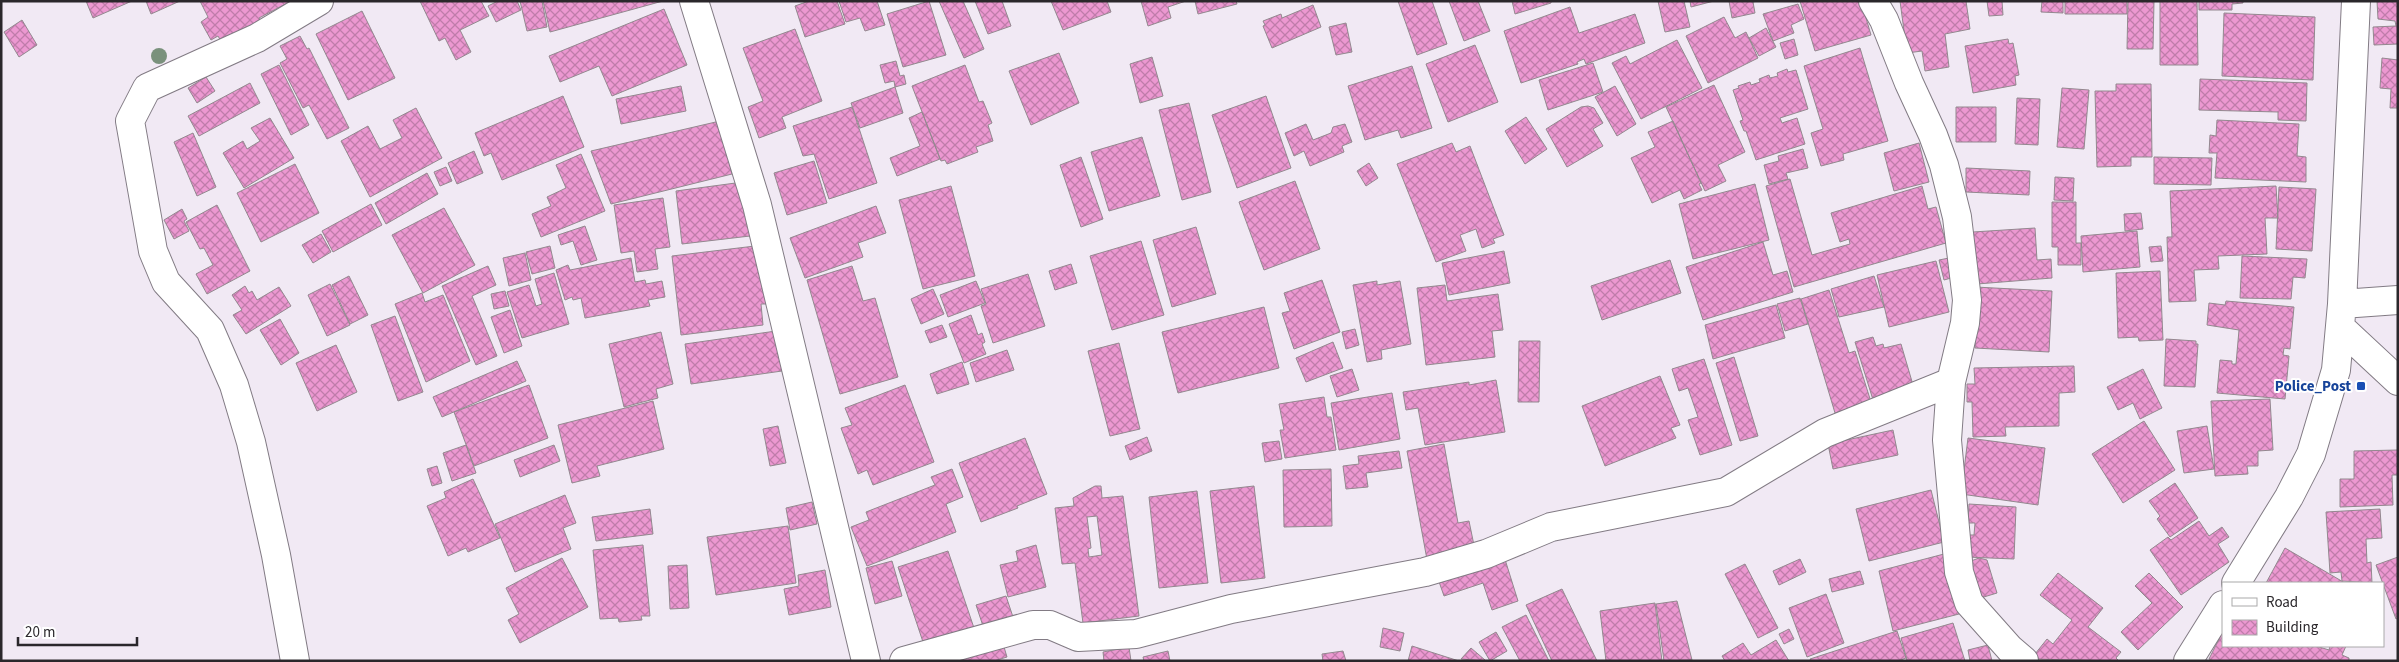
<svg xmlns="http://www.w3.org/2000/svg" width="2399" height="662" font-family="'Source Sans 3',sans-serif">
<defs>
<pattern id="building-cross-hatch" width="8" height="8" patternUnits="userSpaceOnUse" patternTransform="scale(1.25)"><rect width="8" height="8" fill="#ec98d1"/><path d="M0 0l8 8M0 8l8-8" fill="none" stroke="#bf7caa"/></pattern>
</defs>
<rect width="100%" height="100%" fill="#f1e9f4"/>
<path fill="url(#building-cross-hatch)" stroke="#93888f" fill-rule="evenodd" d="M86 1H132L93 18Z
M146 1H180L151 14Z
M200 1H291L259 18 261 22 222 43 218 36 211 40 201 22 208 17Z
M420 1H481L489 16 460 30 471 52 456 60 445 38 439 41Z
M498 1H517L521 10 496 22 488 6Z
M520 1H542L547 27 527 31Z
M543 1H663L550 32Z
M809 1H837L845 24 805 37 795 6Z
M839 1H877L885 25 865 31 860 18 846 22Z
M929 1 946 55 903 67 887 14Z
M939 1H963L984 49 964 58Z
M975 1H1002L1011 26 988 34Z
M1051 1H1107L1111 12 1063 30Z
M1141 1H1186L1168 7 1171 18 1148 26Z
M1195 1H1236L1237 4 1198 14Z
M1398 1H1432L1447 44 1417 55Z
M1449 1H1478L1490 31 1464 41Z
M1512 1H1551V3L1515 14Z
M1658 1H1684L1690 27 1665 32Z
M1690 1H1714L1691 7Z
M1729 1H1757L1753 2 1755 13 1732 18Z
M1800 1H1861L1871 35 1815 51Z
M1900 1H1966L1970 29 1945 34 1949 67 1925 71 1922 51 1907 53Z
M1987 1H2002L2003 15 1989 16Z
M2042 1H2063V13L2041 12Z
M2065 1H2127V14H2065Z
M2128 1H2154L2153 49H2127Z
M2160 1H2197L2198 65H2160Z
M2199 1H2243V3L2232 4V10H2199Z
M2377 1H2398V44L2374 45 2373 27 2396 26 2395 21 2378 19Z
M1798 4 1804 19 1791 25 1794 33 1773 41 1763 14Z
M1313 5 1321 27 1272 48 1263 26 1265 25 1263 21 1281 14 1282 18Z
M1570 7 1579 33 1635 14 1645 43 1586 64 1584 59 1577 62 1578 64 1521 83 1504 31Z
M664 9 687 65 612 96 599 66 560 82 549 56Z
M362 11 395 78 348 100 316 34Z
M2224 13 2315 17 2313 80 2222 76Z
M1724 17 1735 38 1746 32 1758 58 1708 83 1686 36Z
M22 20 37 45 19 57 4 32Z
M1346 23 1352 52 1336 55 1329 27Z
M1766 28 1776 47 1759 56 1749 38Z
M795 29 822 101 782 117 786 128 759 138 748 107 763 101 743 48Z
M300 36 307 49 309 48 349 128 327 139 309 105 303 108 280 63 287 59 280 46Z
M1794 39 1798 55 1785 59 1780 43Z
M2008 39 2009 44 2013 43 2019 75 2015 76 2016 85 1973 93 1965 46Z
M1677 40 1702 88 1641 119 1612 63 1626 56 1630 64Z
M1475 45 1498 102 1448 122 1426 64Z
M1860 48 1888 141 1843 154 1844 160 1821 166 1811 133 1823 129 1804 66Z
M1059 53 1079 103 1031 125 1009 71Z
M1152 57 1163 96 1140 103 1130 64Z
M2382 58 2398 60V108H2390L2391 89 2380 88Z
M896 61 900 76 904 75 906 84 895 87 894 81 885 83 880 65Z
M1593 63 1603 92 1548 110 1539 80Z
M279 65 309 125 291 135 261 74Z
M965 65 979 102 983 101 992 123 988 125 993 141 976 147 978 152 947 164 945 160 941 161 912 86Z
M1412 66 1432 128 1401 138 1398 130 1365 140 1348 86Z
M1787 69 1788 72 1796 70 1808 109 1780 118 1782 123 1797 118 1805 144 1756 160 1746 131H1744L1740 121 1743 120 1733 90 1739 88 1738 86 1750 82 1751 85 1760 82 1759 79 1769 75 1770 78 1778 76 1777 73Z
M206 77 215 91 197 103 188 88Z
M2200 79 2307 83 2306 121 2278 120V112L2199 110Z
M250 83 260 103 199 136 188 116Z
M2116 84H2151L2152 157H2131V166L2097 167 2095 91H2116Z
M1714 85 1745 152 1718 165 1726 181 1705 191 1666 107Z
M681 86 686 111 621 124 616 99Z
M1615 86 1636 124 1617 136 1595 97Z
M895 87 903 113 860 128 851 103Z
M2062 88 2089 90 2084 149 2057 147Z
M563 96 584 147 502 180 491 153 484 156 475 133Z
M1266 96 1291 168 1237 188 1212 115Z
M2017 98 2040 99 2038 145 2015 144Z
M1189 103 1211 192 1182 200 1159 110Z
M1588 106 1594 108 1603 123 1593 129 1603 146 1567 167 1546 129 1581 107Z
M852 107 877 183 829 199 814 154 803 156 793 126Z
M1956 107H1996V142H1956Z
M416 108 442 158 370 197 341 141 368 126 380 149 402 138 393 120Z
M922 112 940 159 897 176 890 158 920 146 909 118Z
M1526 117 1547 149 1525 164 1505 131Z
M270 118 294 158 244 188 223 153 243 141 247 149 260 141 251 128Z
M2217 120 2299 124 2297 156 2306 157V182L2215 178 2217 153H2209L2210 135 2216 136Z
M720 121 732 174 611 204 591 151Z
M1673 121 1701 183 1699 184 1702 190 1684 199 1680 190 1652 203 1631 158 1655 147 1648 132Z
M1306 124 1313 140 1331 133 1333 127 1345 124 1352 142 1342 146 1344 152 1310 166 1304 151 1294 156 1285 133Z
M193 133 216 187 197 196 174 142Z
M1142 137 1160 196 1109 211 1091 152Z
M1452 143 1456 152 1470 146 1504 235 1493 239 1495 243 1482 248 1476 229 1460 235 1466 251 1436 262 1397 164Z
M1919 143 1929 182 1894 191 1884 153Z
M1803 149 1808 168 1786 173 1788 179 1769 184 1764 165 1779 161 1778 156Z
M474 151 483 173 457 184 448 163Z
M581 154 605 211 541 237 532 214 551 206 547 197 566 188 556 165Z
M1081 157 1103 219 1081 227 1060 165Z
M2154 157 2212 158 2211 185 2154 184Z
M814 161 827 203 787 215 774 173Z
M1369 163 1378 178 1366 186 1357 171Z
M295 164 319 213 261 242 237 193Z
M446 167 452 181 440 186 434 172Z
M1966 168 2030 171 2029 195 1966 192Z
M427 173 438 194 386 224 375 203Z
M2055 177 2074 178 2073 201 2054 200Z
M1790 179 1812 255 1850 244 1849 239 1840 242 1831 213 1922 186 1928 209 1936 207 1946 243 1794 287 1766 186Z
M1295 181 1320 249 1264 270 1239 202Z
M743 182 750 236 682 244 676 191Z
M1755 184 1769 240 1693 259 1679 204Z
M951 186 975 276 923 289 899 200Z
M2276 186 2278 218H2265L2267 254 2218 256 2219 269 2194 270 2196 301 2169 302 2167 237H2172L2170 191Z
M2279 187 2316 189 2312 251 2276 249Z
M663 198 670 247 655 249 658 269 637 272 634 251 621 253 614 205Z
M2052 202H2076V243H2081V265H2058V247H2052Z
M371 204 382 225 333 252 322 231Z
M217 205 250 271 207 294 196 274 213 265 204 248 200 249 186 222Z
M876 206 886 233 858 243 863 257 805 278 790 238Z
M444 208 475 265 423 293 392 235Z
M182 209 187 219 184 221 189 231 174 239 164 220Z
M2141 213 2143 229 2125 231 2124 214Z
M585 226 597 260 581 265 573 241 561 245 558 235Z
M1196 227 1216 294 1172 307 1153 240Z
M2035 228 2037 260 2051 259 2052 278 1977 284 1973 232Z
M2137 231 2140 267 2083 272 2081 236Z
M321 234 331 252 313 263 302 245Z
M1141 241 1164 315 1112 330 1090 256Z
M1763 242 1773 275 1787 271 1793 292 1703 320 1686 267Z
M550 246 555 268 532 274 526 252Z
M755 246 758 267H763L768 304H761L763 325 681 335 672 256Z
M2161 246 2163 261 2151 262 2149 247Z
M1504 251 1510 283 1449 295 1442 263Z
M525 253 531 280 509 286 503 258Z
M2242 256 2307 259 2305 278 2293 277 2291 299 2240 298Z
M1954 257 1958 276 1944 280 1939 260Z
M631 258 635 282 645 280 646 284 662 281 665 297 648 300 650 306 585 318 581 298 573 300 572 297 565 300 556 270 568 265 570 270Z
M1670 260 1681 293 1602 320 1591 286Z
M1936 261 1949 312 1889 327 1877 275Z
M1071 264 1077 283 1055 290 1049 271Z
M488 266 496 285 472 296 497 356 476 365 442 286Z
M852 266 863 301 875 298 898 377 840 394 807 280Z
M2160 271 2163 340 2139 341 2138 337 2118 338 2116 273Z
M554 273 569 324 522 338 507 292 529 285 536 306 542 304 535 279Z
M1028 274 1045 326 993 343 981 306 986 304 981 289Z
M349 276 368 315 350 324 332 285Z
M1874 276 1884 307 1839 317 1831 289Z
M1322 280 1340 332 1294 349 1282 313 1290 311 1284 293Z
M976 281 985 303 948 317 940 295Z
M1377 281V285L1400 281 1411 344 1381 350 1382 359 1367 362 1353 285Z
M330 284 350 325 327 336 308 295Z
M1445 285 1447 301 1498 294 1503 330 1492 331 1495 357 1426 365 1417 288Z
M245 286 249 293 252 291 257 300 279 287 291 306 246 334 233 315 242 310 232 295Z
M1975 287 2052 291 2049 352 1975 348Z
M933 289 944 314 921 324 911 299Z
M1829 290 1849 353 1855 351 1871 402 1835 413 1801 299Z
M505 291 509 306 494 309 491 294Z
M422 293 425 302 443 295 470 361 426 382 395 304Z
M1800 298 1808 324 1785 331 1777 304Z
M2226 301 2294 307 2290 349 2284 348 2283 355 2289 356 2285 399 2217 393 2220 360 2232 361V364H2236L2239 330 2207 325 2209 303 2225 305Z
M1776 305 1785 338 1713 359 1705 325Z
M1264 307 1279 368 1178 393 1162 332Z
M510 310 522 346 504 353 491 317Z
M971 315 978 335 982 333 985 342 982 344 986 354 964 363 949 324Z
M395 316 423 392 398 401 371 325Z
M280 319 299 353 281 365 260 330Z
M942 325 947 337 930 343 925 331Z
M1355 329 1359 345 1346 349 1342 332Z
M776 331 782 371 691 384 685 344Z
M661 332 673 384 656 389 658 398 624 407 609 344Z
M1873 337 1876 346 1883 344 1884 348 1901 344 1913 385 1874 403 1855 342Z
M2166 339 2196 341V344H2198L2195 387 2164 386Z
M1519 341H1540L1539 402H1518Z
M1333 342 1343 368 1306 382 1296 358Z
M1119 343 1140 429 1110 436 1088 351Z
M336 345 357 392 317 411 296 363Z
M1007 350 1014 370 976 382 970 363Z
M1734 357 1758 436 1740 441 1716 363Z
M1704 359 1732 445 1700 455 1688 420 1698 417 1688 388 1679 391 1672 369Z
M517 361 526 381 442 417 433 397Z
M962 362 969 384 937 394 930 374Z
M2074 366 2075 392 2059 393V426L2005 427 2006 436 1973 437 1972 402H1967V384H1975L1974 368Z
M1352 369 1359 390 1337 397 1330 376Z
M2143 369 2162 408 2140 419 2133 403 2118 410 2107 387Z
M1660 376 1680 425 1671 428 1676 438 1605 466 1582 406Z
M1496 380 1505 432 1425 445 1418 408 1406 410 1403 392 1469 382V385Z
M529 385 548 438 474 466 454 412Z
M905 385 934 462 873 485 867 470 858 474 841 428 852 425 845 408Z
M1392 393 1400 439 1339 450 1331 403Z
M1324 397 1327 417H1331L1336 450 1285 458 1280 430H1284L1279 404Z
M2270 399 2273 450 2258 451V466H2247L2248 474 2215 476 2211 401Z
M653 401 664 449 597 466 600 476 572 483 558 425Z
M2144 421 2175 470 2123 503 2092 454Z
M778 426 786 463 770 466 763 429Z
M2207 426 2214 469 2184 473 2177 431Z
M1893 430 1898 455 1833 469 1828 444Z
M1147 437 1152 451 1130 460 1125 446Z
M1025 438 1047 494 1017 506 1018 508 981 522 959 463Z
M1968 438 2045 448 2038 505 1961 494Z
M1279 441 1282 459 1265 462 1262 443Z
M1444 444 1458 523 1469 521 1476 555 1428 565 1407 451Z
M466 445 476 473 452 481 443 453Z
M554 445 560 461 520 477 514 460Z
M2398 450V475H2392L2393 505 2340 507V479H2354V451Z
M1399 451 1402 468 1366 473 1368 487 1346 489 1343 466 1359 464 1358 456Z
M437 466 442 483 432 486 427 469Z
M952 469 963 497 946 504 956 532 867 566 851 527 869 520 866 512 935 485 931 477Z
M1331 469 1332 526 1284 527 1283 470Z
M473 479 500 538 468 552 466 548 448 556 427 506 446 498 444 492Z
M2175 483 2198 518 2170 537 2157 519 2160 516 2149 501Z
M1095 486H1101L1102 498 1123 496 1139 616 1083 623 1075 563 1062 564 1055 508 1074 506 1073 498ZM1097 516 1102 555 1089 557 1088 549 1091 548 1087 517Z
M1254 486 1265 578 1221 583 1210 491Z
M1931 490 1944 542 1869 561 1856 509Z
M1197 491 1208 583 1159 588 1149 497Z
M565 495 576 523 563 528 571 549 515 572 495 524Z
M812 502 817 524 790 530 786 508Z
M1969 504 2016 507 2014 559 1966 557 1967 535H1974L1975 523H1968Z
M650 509 653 534 596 541 592 517Z
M2380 509 2382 538 2366 539 2367 563 2371 562 2372 583 2342 581 2341 572 2330 573 2326 512Z
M2199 521 2209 536 2222 527 2229 537 2218 544 2229 562 2181 595 2150 550 2168 537 2171 540Z
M788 526 796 583 716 595 707 537Z
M643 545 650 616H641L642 620 619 622 618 618 600 619 593 550Z
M1036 545 1046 587 1008 597 1000 565 1018 561 1016 551Z
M2285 548 2345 583H2266Z
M948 551 974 628 924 645 898 567Z
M1503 553 1518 601 1492 610 1483 583 1444 596 1436 573Z
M1944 554 1959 614 1893 631 1879 571Z
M2398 557V618L2396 619 2376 565Z
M562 558 588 607 520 643 508 620 519 614 506 588Z
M1979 558 1987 560 1997 593 1974 600 1963 564Z
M1800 559 1806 572 1779 585 1773 571Z
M892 561 902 596 875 604 866 568Z
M1745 564 1778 628 1758 638 1725 574Z
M687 565 689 608 670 609 668 566Z
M825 570 831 607 789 615 784 589 799 586 798 575Z
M1860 571 1864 584 1832 592 1829 579Z
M2058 573 2103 608 2088 627 2121 652 2116 658 2119 661 2031 659 2047 639 2053 644 2072 620 2040 595Z
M2149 573 2183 607 2138 650 2121 632 2152 603 2135 586Z
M1562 589 1597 661H1552L1526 605Z
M1826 594 1844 643 1807 657 1789 608Z
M1006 596 1015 623 985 632 976 605Z
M1677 601 1692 660 1664 661 1656 604Z
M1655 603 1662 661H1606L1600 611Z
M1526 615 1549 661H1520L1502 627Z
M1953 623 1965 661H1905L1907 660 1901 638Z
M1383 628 1404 633 1400 651 1380 647Z
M1789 629 1794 639 1784 644 1779 634Z
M1897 631 1906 658 1898 661H1811L1810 659Z
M2223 631V646H2316L2329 650 2330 646H2346L2342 655 2349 658V661H2214L2209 659Z
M1496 632 1507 651 1490 661 1479 642Z
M1001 637 1007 657 994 661H956Z
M1776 640 1789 661H1725L1722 656 1743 643 1751 655Z
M1988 645 1992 661H1970L1968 650Z
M1412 646 1459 661H1408Z
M1129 647 1131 661H1104L1103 652Z
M1471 648 1485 660V661L1461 659Z
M1168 651 1170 661H1144L1143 657Z
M1343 651 1346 661H1323L1322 654Z"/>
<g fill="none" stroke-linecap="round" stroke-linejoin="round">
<defs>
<path id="minor" d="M694 1 757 205 866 661
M1873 1 1884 20 1909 83 1933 135 1944 165 1957 217 1967 300 1965 323 1951 382 1947 440 1959 572 1969 603 2010 649 2024 661
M2342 304 2398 300
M2340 327 2398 381
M2236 583 2289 497 2311 454 2336 370 2342 304 2356 1
M295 661 276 555 251 442 234 385 210 330 166 282 153 251 130 121 147 88 257 38 319 1
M904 661 1033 625H1050L1078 637 1136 634 1231 609 1425 572 1486 554 1551 527 1726 492 1825 433 1951 382
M2188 661 2223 605"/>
</defs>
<use href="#minor" stroke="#827b84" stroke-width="30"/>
<use href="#minor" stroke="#fff" stroke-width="28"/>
</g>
<circle fill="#7a917c" cx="159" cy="56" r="8"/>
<rect fill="#1a4fb4" stroke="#fff" stroke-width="2" x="2356" y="381" width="10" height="10" rx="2.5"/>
<g text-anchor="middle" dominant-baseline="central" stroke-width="4" stroke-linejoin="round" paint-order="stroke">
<g font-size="15" font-weight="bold" fill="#164399" stroke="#fff" text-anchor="end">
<text x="2351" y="386">Police_Post</text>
</g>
</g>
<rect width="2399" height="662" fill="none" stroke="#2a272b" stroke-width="5"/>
<rect x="2222" y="582" width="162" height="65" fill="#ffffff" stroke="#aaa9aa"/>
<rect x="2232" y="598" width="25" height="8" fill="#ffffff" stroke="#aaa9aa"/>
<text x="2266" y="607" font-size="15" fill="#2a272b">Road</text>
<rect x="2232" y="620" width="25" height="15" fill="url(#building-cross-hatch)" stroke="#aaa9aa"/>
<text x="2266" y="632" font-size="15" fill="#2a272b">Building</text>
<path d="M18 637v8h119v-8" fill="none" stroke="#2a272b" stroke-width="2.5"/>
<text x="25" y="637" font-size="15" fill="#2a272b" stroke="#ffffff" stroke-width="4" paint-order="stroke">20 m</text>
</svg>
